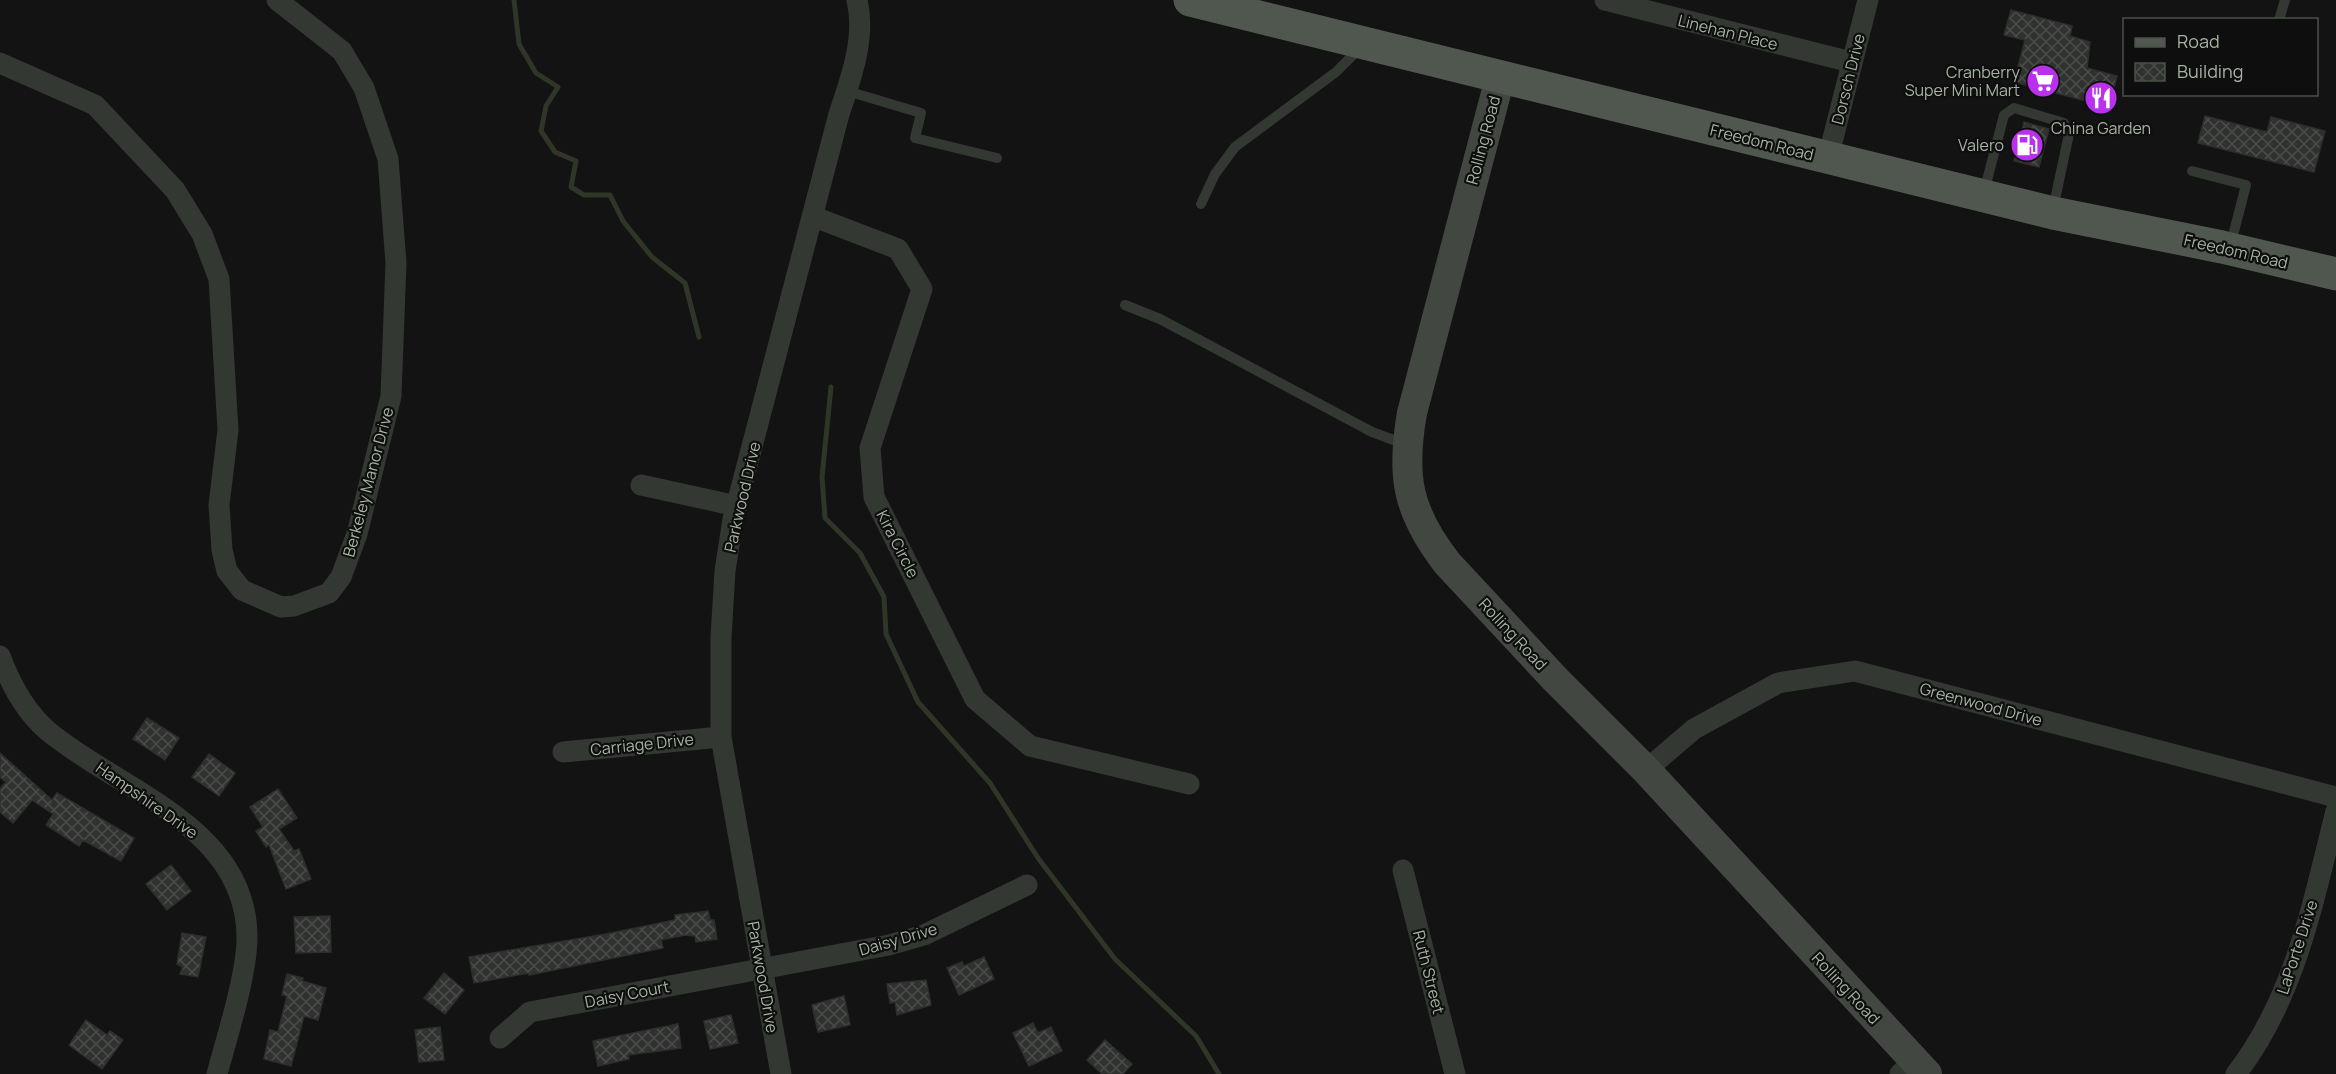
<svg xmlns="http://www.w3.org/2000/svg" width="2336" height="1074" font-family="Manrope,sans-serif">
<defs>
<pattern id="building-cross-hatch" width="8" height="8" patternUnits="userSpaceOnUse" patternTransform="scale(1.5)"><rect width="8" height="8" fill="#2f322f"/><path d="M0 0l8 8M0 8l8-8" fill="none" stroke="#4a4d4a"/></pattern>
</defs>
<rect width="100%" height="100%" fill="#121312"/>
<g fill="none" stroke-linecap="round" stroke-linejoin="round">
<path stroke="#2f3628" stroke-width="5" d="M514 0 519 44 536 73 558 87 546 106 541 131 555 152 576 161 571 187 584 195H610L623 221 652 257 685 283 699 337
M831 387 822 477 825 518 860 553 884 597 886 634 918 702 990 783 1038 858 1115 959 1196 1036 1219 1074"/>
</g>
<path fill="url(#building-cross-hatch)" stroke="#2c2f2c" stroke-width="1.5" d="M2011 10 2072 26 2070 36 2090 42 2087 68 2117 76 2109 107 2014 82 2025 40 2004 35Z
M2205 116 2267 132 2271 117 2325 131 2314 172 2198 143Z
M2024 122 2049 129 2039 167 2014 161Z
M147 718 179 738 165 760 133 739Z
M0 753 52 800 57 793 134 838 121 861 83 840 79 846 46 825 53 814 32 800 13 823 0 812V789L6 782 0 777Z
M209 754 235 773 219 796 192 777Z
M278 789 297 818 279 829 294 851 299 849 311 879 286 889 269 845 266 847 256 831 263 827 250 807Z
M171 865 191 891 167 910 146 884Z
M708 911 710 920H714L717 939 696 942 695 936 685 935 665 939 661 940 663 948 529 975V973L474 983 469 957 606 934 675 920V915Z
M330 916 331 952 296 953 294 917Z
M182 933 206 937 198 977 180 974 183 967 177 964Z
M984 957 994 979 959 995 947 968 962 962 964 966Z
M444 973 464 990 445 1014 424 998Z
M287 974 303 978 302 981 326 988 318 1020 304 1016 291 1066 264 1059 270 1030 278 1032 287 996 282 995Z
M926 980 931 1005 897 1015 895 1002 890 1003 887 984Z
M844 996 850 1025 818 1032 812 1005Z
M731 1015 738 1043 710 1049 704 1021Z
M86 1020 107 1035 110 1031 123 1040 102 1069 69 1045Z
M1033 1023 1038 1033 1051 1027 1062 1051 1029 1066 1013 1033Z
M678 1024 681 1048 628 1055 629 1059 598 1066 593 1041Z
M440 1027 444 1060 419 1062 415 1030Z
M1105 1040 1132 1064 1123 1074H1102L1087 1060Z"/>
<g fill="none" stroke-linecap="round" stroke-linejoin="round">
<path stroke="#333833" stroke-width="10" d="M2279 20 2285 0
M847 91 921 113 915 138 997 158
M2192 171 2246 185 2230 247
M1984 192 2004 115 2014 108 2064 123 2069 134 2053 209
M1201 204 1215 174 1235 147 1336 72 1361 47
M1125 305 1160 319 1372 432 1407 445"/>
<path stroke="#333833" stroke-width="21" d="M1605 0 1851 62
M0 63 95 105 175 190 202 234 219 279 228 430 219 505 222 550 227 571 242 590 281 607 294 606 329 593 341 577 357 534 391 396 396 263 388 159 364 88 342 51 277 0
M1828 158 1868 0
M812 216 898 249 922 289 870 448 874 497 975 699 1030 746 1189 784
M641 485 737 506
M0 656C10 683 26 713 49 732 121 791 249 828 247 940 246 977 227 1037 217 1074
M563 752 721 737
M1646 770 1694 729 1778 683 1855 671 2336 797
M1403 870 1455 1074
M500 1038 530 1012 889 945 924 935 1027 885
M781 1074 721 737V637L725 571 733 519 839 114C851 78 866 38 857 0
M1900 1074 1914 1061
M2236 1074C2295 998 2313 902 2336 811"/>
<path stroke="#424841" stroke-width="30" d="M1500 78 1412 413C1401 476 1407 511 1447 563L1555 679 1646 770 1927 1074"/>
<path stroke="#50574f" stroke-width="33" d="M1190 0 2053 213 2222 247 2336 274"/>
</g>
<defs>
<symbol id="supermarket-disc" viewBox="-11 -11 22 22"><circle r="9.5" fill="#b931ec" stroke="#0d0e0d"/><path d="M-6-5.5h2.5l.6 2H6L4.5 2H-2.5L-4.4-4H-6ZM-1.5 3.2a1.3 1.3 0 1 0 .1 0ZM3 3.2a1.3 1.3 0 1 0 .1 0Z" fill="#fff"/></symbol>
<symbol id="restaurant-disc" viewBox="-11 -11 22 22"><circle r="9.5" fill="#b931ec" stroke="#0d0e0d"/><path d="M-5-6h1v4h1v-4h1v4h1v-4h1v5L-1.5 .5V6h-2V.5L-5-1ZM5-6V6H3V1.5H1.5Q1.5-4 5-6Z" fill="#fff"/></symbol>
<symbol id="fuel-disc" viewBox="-11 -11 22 22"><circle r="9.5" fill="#b931ec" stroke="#0d0e0d"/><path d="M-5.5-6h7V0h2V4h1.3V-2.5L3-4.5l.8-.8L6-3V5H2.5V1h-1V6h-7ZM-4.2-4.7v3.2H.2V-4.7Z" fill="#fff"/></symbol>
</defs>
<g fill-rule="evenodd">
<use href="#supermarket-disc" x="2024" y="62" width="38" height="38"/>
<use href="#restaurant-disc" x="2082" y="79" width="38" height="38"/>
<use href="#fuel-disc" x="2008" y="126" width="38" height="38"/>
</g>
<g text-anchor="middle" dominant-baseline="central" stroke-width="4.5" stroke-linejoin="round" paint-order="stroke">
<g font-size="16" fill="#a7b3a3" stroke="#0d0e0d">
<text transform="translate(1728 32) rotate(14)">Linehan Place</text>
<text transform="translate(1848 79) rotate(-76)">Dorsch Drive</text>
<text transform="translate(1483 140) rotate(-75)">Rolling Road</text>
<text transform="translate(1762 142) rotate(14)">Freedom Road</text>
<text transform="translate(2236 251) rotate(13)">Freedom Road</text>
<text transform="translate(368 482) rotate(-75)">Berkeley Manor Drive</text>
<text transform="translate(742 497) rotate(-77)">Parkwood Drive</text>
<text transform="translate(898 544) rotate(63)">Kira Circle</text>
<text transform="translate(1513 634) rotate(47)">Rolling Road</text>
<text transform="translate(1981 704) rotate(15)">Greenwood Drive</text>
<text transform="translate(642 744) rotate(-6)">Carriage Drive</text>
<text transform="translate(147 800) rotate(35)">Hampshire Drive</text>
<text transform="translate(898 939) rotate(-16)">Daisy Drive</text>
<text transform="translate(2297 947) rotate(-72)">LaPorte Drive</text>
<text transform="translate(1429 972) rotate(76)">Ruth Street</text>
<text transform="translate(763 977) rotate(80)">Parkwood Drive</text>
<text transform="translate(1846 988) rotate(47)">Rolling Road</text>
<text transform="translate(627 994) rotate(-11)">Daisy Court</text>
</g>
<g font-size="16" fill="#a7b3a3" stroke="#0d0e0d" text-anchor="end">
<text x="2020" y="72">Cranberry<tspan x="2020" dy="18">Super Mini Mart</tspan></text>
<text x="2101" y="128" text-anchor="middle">China Garden</text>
<text x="2004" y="145">Valero</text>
</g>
</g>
<rect x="2123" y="18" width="195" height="78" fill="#0d0e0d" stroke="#4b5049" stroke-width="1.5"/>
<rect x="2135" y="38" width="30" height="9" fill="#50574f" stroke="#4b5049" stroke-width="1.5"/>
<text x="2177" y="48" font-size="18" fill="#a7b3a3">Road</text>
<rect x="2135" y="63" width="30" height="18" fill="url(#building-cross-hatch)" stroke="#4b5049" stroke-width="1.5"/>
<text x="2177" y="78" font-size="18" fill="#a7b3a3">Building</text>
</svg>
